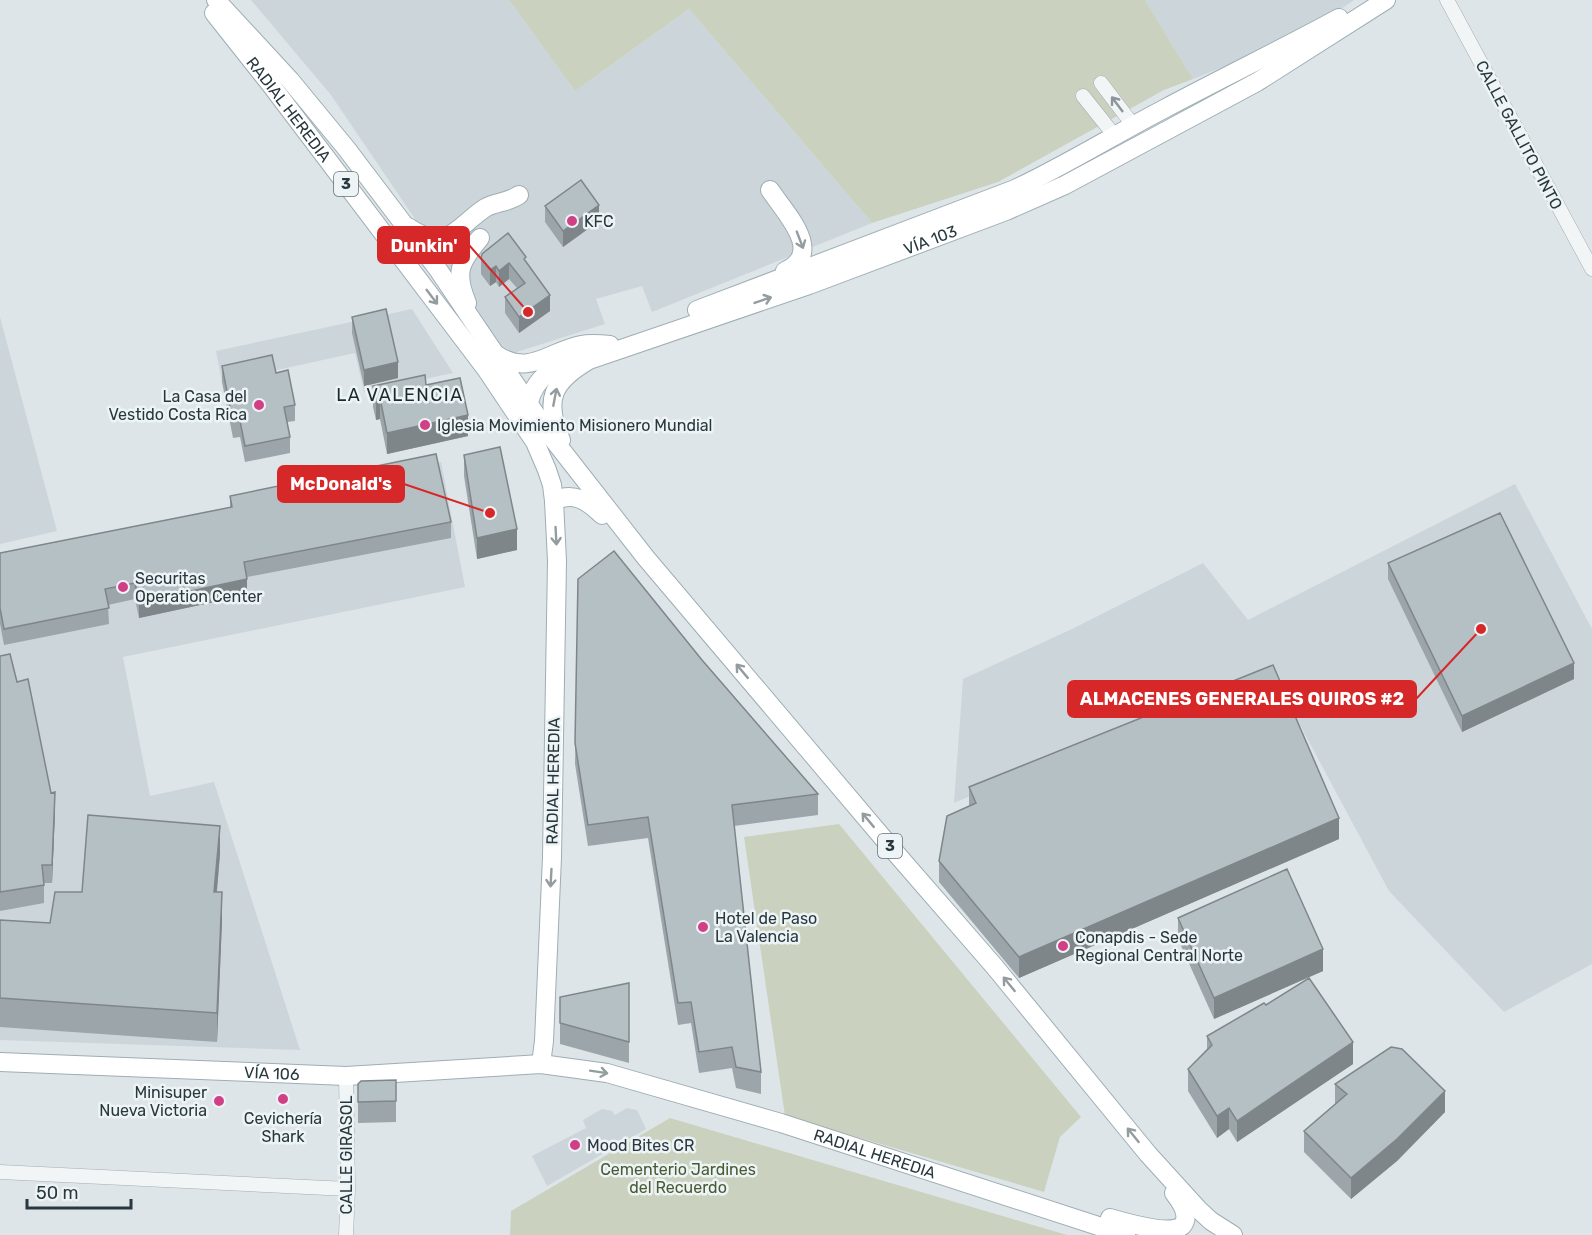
<svg xmlns="http://www.w3.org/2000/svg" width="1592" height="1235" font-family="Rubik,sans-serif">
<rect width="100%" height="100%" fill="#dee5e8"/>
<path fill="#ccd5da" d="M251 0H509L575 91 689 9 872 223 652 312 642 286 596 299 605 324 507 355 331 95Z
M1145 0H1354L1325 20 1322 16 1260 52 1193 79Z
M412 309 453 373 364 392 355 353 222 382 216 351Z
M0 317 57 531 0 544Z
M441 462 465 587 123 657 150 796 214 782 300 1050 0 1040V561Z
M1515 484 1592 629V964L1504 1012 1389 891 1270 669 954 803 963 679 1072 629 1203 563 1248 620Z
M627 1108 637 1110 646 1129 547 1186 532 1156 586 1128 583 1120 602 1109 612 1111 615 1115Z"/>
<path fill="#cad2bf" d="M509 0H1145L1193 79 1164 90 998 182 872 223 689 9 575 91Z
M839 824 1081 1117 1060 1137 1044 1192 785 1116 744 837Z
M670 1118 1016 1220 1067 1235H510L511 1211Z"/>
<g fill="none" stroke-linecap="round" stroke-linejoin="round">
<defs>
<path id="minor" d="M1447 0 1592 269
M1101 83 1133 125
M1083 96 1114 135
M346 1076 348 1189 346 1235
M0 1172 348 1189"/>
<g id="major">
<path d="M216 0 290 80 346 148 437 268 549 434 646 558 894 851 994 966 1148 1154 1198 1209 1211 1221 1233 1235"/>
<path id="s1" d="M214 13 271 85 486 369 535 442 547 470 552 485 554 501 557 561 552 857 544 1041 541 1064"/>
<path d="M770 190C786 214 825 253 785 271"/>
<path d="M408 227C448 254 455 228 485 208 495 202 507 203 519 195"/>
<path d="M467 303C454 272 460 262 480 238"/>
<path d="M697 310 1015 189C1066 165 1114 135 1164 109 1222 78 1282 49 1339 18"/>
<path d="M495 354C530 377 547 352 581 345 590 343 601 344 610 345"/>
<path d="M528 414C527 383 555 363 581 354"/>
<path id="s2" d="M561 440C543 399 553 381 589 360L809 285 1006 211 1065 185 1257 82 1386 0"/>
<path d="M554 501C573 491 588 501 602 515"/>
<path id="s3" d="M0 1062 346 1076 541 1064 607 1073 781 1123 1126 1235"/>
<path d="M1110 1218C1127 1223 1168 1235 1182 1226 1191 1216 1181 1202 1174 1193"/>
</g>
</defs>
<use href="#minor" stroke="#a3aeb2" stroke-width="15"/>
<use href="#major" stroke="#9daeb4" stroke-width="20"/>
<use href="#minor" stroke="#f1f5f6" stroke-width="14"/>
<use href="#major" stroke="#fff" stroke-width="18"/>
</g>
<path fill="#9ca5a9" d="M545 206 599 221 563 247 545 222Z
M481 258 526 261 550 311 519 333 505 313V297L517 288 509 279 499 287 496 282 490 286 481 274Z
M352 317 398 378 364 386 352 333Z
M222 366 276 373 295 405V421L287 422 290 437V453L245 462 240 437 233 438 222 382Z
M426 385 468 436 387 454 380 419 376 420 373 407V386Z
M464 455 517 550 477 559 464 476Z
M230 496 451 522V538L247 577V595L139 618 135 599 108 605 109 624 4 645 0 624V553L230 508Z
M1388 563 1574 679 1462 732 1388 579Z
M578 579 702 660 818 794V815L734 826 761 1072V1094L736 1088 732 1068 699 1073 691 1023 678 1025 648 838 588 846 575 764Z
M0 656 17 682 51 793 55 811 52 883H44V903L0 911Z
M969 787 1339 839 1019 978 939 882V861L969 806Z
M220 854 217 892 222 921 217 1042 0 1027V920L50 923Z
M1178 918 1323 971 1214 1019 1178 939Z
M629 983V1063L560 1044V997Z
M1266 1005 1353 1064 1237 1142 1229 1129 1217 1138 1188 1091V1069L1207 1049V1036Z
M361 1081 396 1101V1122L358 1123V1084Z
M1335 1084 1445 1112 1397 1161 1351 1199 1304 1152V1131L1335 1104Z"/>
<path fill="#7f868a" d="M599 205V221L563 247V231Z
M509 263V279L499 287V271Z
M496 266V282L490 286V270Z
M550 295V311L519 333V317Z
M398 362V378L364 386V370Z
M380 398V419L376 420V399Z
M468 415V436L387 454V433Z
M517 529V550L477 559V538Z
M247 579V595L139 618V602Z
M1574 663V679L1462 732V716Z
M55 792V811L52 883V865Z
M1339 818V839L1019 978V957Z
M220 826V854L214 921V892Z
M222 892V921L217 1042V1013Z
M1323 949V971L1214 1019V998Z
M1353 1042V1064L1237 1142V1121Z
M1445 1091V1112L1397 1161 1351 1199V1178Z
M1229 1108V1129L1217 1138V1116Z"/>
<path fill="#b5c0c5" stroke="#7f868a" stroke-width="1.5" d="M581 180 599 205 563 231 545 206Z
M508 233 526 257 524 259 550 295 519 317 505 297 525 283 509 263 499 271 496 266 490 270 481 258 482 254Z
M386 309 398 362 364 370 352 317Z
M272 355 276 373 288 370 295 405 284 407 290 437 245 446 240 421 233 422 222 366Z
M425 375 426 385 460 378 468 415 387 433 380 398 376 399 373 386Z
M500 447 517 529 477 538 464 455Z
M436 454 451 522 244 562 247 579 139 602 135 583 105 589 109 608 4 629 0 608V553L232 507 230 496Z
M1500 513 1574 663 1462 716 1388 563Z
M614 551 702 660 818 794 732 805 761 1072 736 1067 732 1047 699 1052 691 1002 678 1003 648 817 588 825 575 743 578 579Z
M10 654 17 682 28 679 51 793 55 792 52 865H42L44 885 0 892V656Z
M1273 665 1339 818 1019 957 939 861 947 816 976 803 969 787Z
M88 815 220 826 214 892H222L217 1013 0 998V920L50 923 55 892H82Z
M1287 869 1323 949 1214 998 1178 918Z
M1309 978 1353 1042 1237 1121 1229 1108 1217 1116 1188 1069 1212 1045 1207 1036 1264 1003 1266 1005Z
M629 983V1042L560 1023V997Z
M1391 1047 1402 1049 1445 1091 1397 1139 1351 1178 1304 1131 1347 1094 1335 1084Z
M396 1080V1101L358 1102V1084L361 1081Z"/>
<defs><path id="oneway-shaft" d="M-6 0H5M1.5-3L5.5 0L1.5 3" fill="none" stroke-width="1.6" stroke-linecap="round" stroke-linejoin="round" transform="scale(1.5)"/></defs>
<use stroke="#8c969a" href="#oneway-shaft" transform="translate(1117 104) rotate(-127)"/>
<g stroke="#939c9f">
<use href="#oneway-shaft" transform="translate(800 240) rotate(69)"/>
<use href="#oneway-shaft" transform="translate(432 297) rotate(53)"/>
<use href="#oneway-shaft" transform="translate(763 300) rotate(-19)"/>
<use href="#oneway-shaft" transform="translate(555 397) rotate(-79)"/>
<use href="#oneway-shaft" transform="translate(556 536) rotate(87)"/>
<use href="#oneway-shaft" transform="translate(742 671) rotate(-130)"/>
<use href="#oneway-shaft" transform="translate(868 820) rotate(-130)"/>
<use href="#oneway-shaft" transform="translate(551 878) rotate(93)"/>
<use href="#oneway-shaft" transform="translate(1009 984) rotate(-129)"/>
<use href="#oneway-shaft" transform="translate(599 1072) rotate(9)"/>
<use href="#oneway-shaft" transform="translate(1133 1135) rotate(-129)"/>
</g>
<g fill="#d13f87" stroke="#eef4f6" stroke-width="2">
<circle cx="572" cy="221" r="6"/>
<circle cx="259" cy="405" r="6"/>
<circle cx="425" cy="425" r="6"/>
<circle cx="123" cy="587" r="6"/>
<circle cx="703" cy="927" r="6"/>
<circle cx="1063" cy="946" r="6"/>
<circle cx="283" cy="1099" r="6"/>
<circle cx="219" cy="1101" r="6"/>
<circle cx="575" cy="1145" r="6"/>
</g>
<g text-anchor="middle" dominant-baseline="central" stroke-width="5" stroke-linejoin="round" paint-order="stroke">
<g fill="#eef4f6" stroke="#637076" stroke-width="1.5">
<rect x="334" y="172" width="24" height="24" rx="4.5"/>
<rect x="878" y="834" width="24" height="24" rx="4.5"/>
</g>
<g font-size="15" font-weight="bold" fill="#27383f">
<text x="346" y="184">3</text>
<text x="890" y="846">3</text>
</g>
<g font-size="16" fill="#27383f" stroke="#eef4f6">
<text stroke="none"><textPath href="#s1" startOffset="122">RADIAL HEREDIA</textPath></text>
<text transform="translate(1519 135) rotate(62)">CALLE GALLITO PINTO</text>
<text stroke="none"><textPath href="#s2" startOffset="459">VÍA 103</textPath></text>
<text transform="translate(553 781) rotate(-89)">RADIAL HEREDIA</text>
<text stroke="none"><textPath href="#s3" startOffset="272">VÍA 106</textPath></text>
<text stroke="none"><textPath href="#s3" startOffset="888">RADIAL HEREDIA</textPath></text>
<text transform="translate(346 1155) rotate(-90)">CALLE GIRASOL</text>
</g>
<g font-size="16" fill="#27383f" stroke="#eef4f6" text-anchor="start">
<text x="584" y="221">KFC</text>
<text x="247" y="396" text-anchor="end">La Casa del<tspan x="247" dy="18">Vestido Costa Rica</tspan></text>
<text x="437" y="425">Iglesia Movimiento Misionero Mundial</text>
<text x="135" y="578">Securitas<tspan x="135" dy="18">Operation Center</tspan></text>
<text x="715" y="918">Hotel de Paso<tspan x="715" dy="18">La Valencia</tspan></text>
<text x="1075" y="937">Conapdis - Sede<tspan x="1075" dy="18">Regional Central Norte</tspan></text>
<text x="207" y="1092" text-anchor="end">Minisuper<tspan x="207" dy="18">Nueva Victoria</tspan></text>
<text x="283" y="1118" text-anchor="middle">Cevichería<tspan x="283" dy="18">Shark</tspan></text>
<text x="587" y="1145">Mood Bites CR</text>
</g>
<g font-size="16" fill="#495b34" stroke="#eef4f6">
<text x="678" y="1169">Cementerio Jardines<tspan x="678" dy="18">del Recuerdo</tspan></text>
</g>
<g font-size="18" letter-spacing="1.5" fill="#192930" stroke="#eef4f6">
<text x="400" y="395">LA VALENCIA</text>
</g>
</g>
<path fill="none" stroke="#d62828" stroke-width="2" d="M528 312L469 245M490 513L404 484M1481 629L1416 699"/>
<g fill="#d62828" stroke="#eef4f6" stroke-width="2">
<circle cx="528" cy="312" r="6"/>
<circle cx="490" cy="513" r="6"/>
<circle cx="1481" cy="629" r="6"/>
</g>
<g fill="#d62828" stroke="#d62828" stroke-width="2">
<rect x="378" y="227" width="91" height="36" rx="6"/>
<rect x="278" y="466" width="126" height="36" rx="6"/>
<rect x="1068" y="681" width="348" height="36" rx="6"/>
</g>
<g font-size="18" text-anchor="middle" font-weight="bold" fill="#fff">
<text x="424" y="252">Dunkin'</text>
<text x="341" y="490">McDonald's</text>
<text x="1242" y="705">ALMACENES GENERALES QUIROS #2</text>
</g>
<path d="M27 1199v9h104v-9" fill="none" stroke="#27383f" stroke-width="3"/>
<text x="36" y="1199" font-size="18" fill="#27383f" stroke="#eef4f6" stroke-width="4.5" paint-order="stroke">50 m</text>
</svg>
